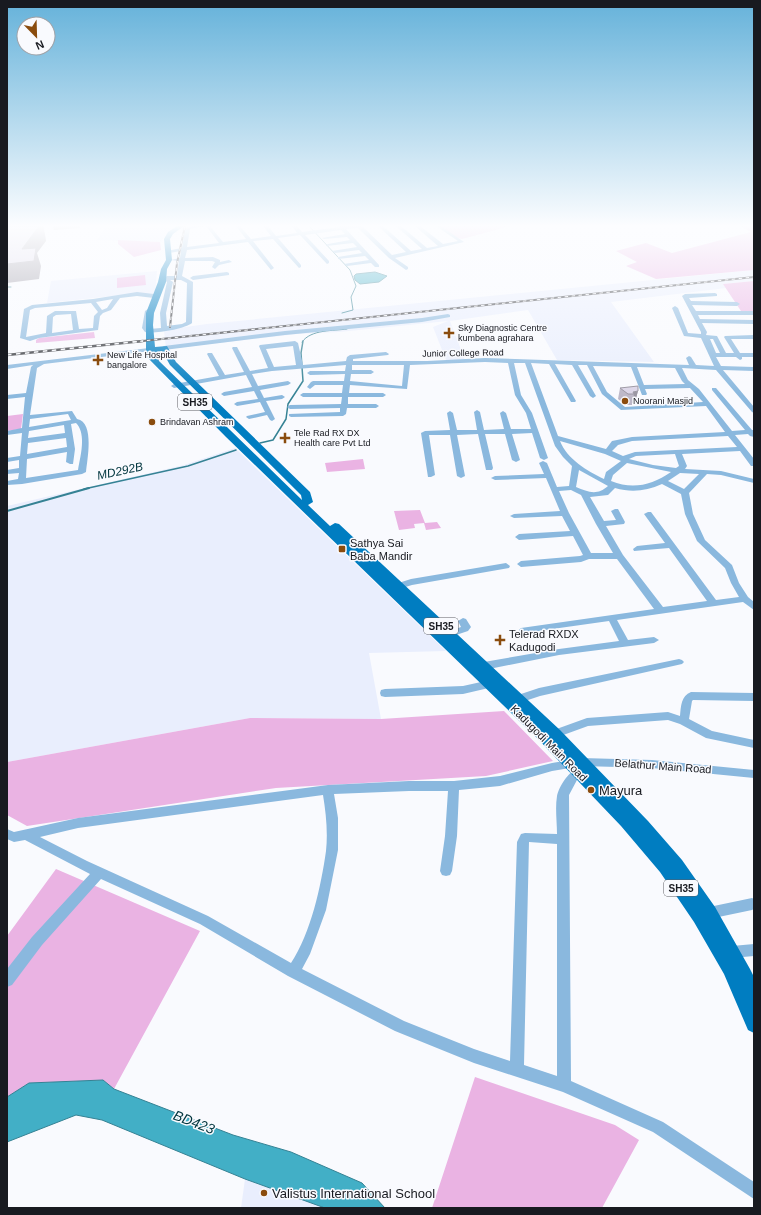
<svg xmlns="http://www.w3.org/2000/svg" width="761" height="1215" font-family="Helvetica,sans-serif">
<rect width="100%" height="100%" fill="#f9fafe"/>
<path fill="#e9eefd" d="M107 226H175L160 242 97 240Z
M754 270V281L723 284 726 288 611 302 654 362 557 360 528 310 450 321 465 360H446L433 327 448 321 339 332 297 334 166 349 164 330 207 324Z
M157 271 155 294 142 293 47 303 51 281Z
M235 448 446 651 369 653 381 719 250 718 7 762V506L184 465Z
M245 1179 325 1208H241Z"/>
<path fill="#eab3e3" d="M440 226H510L462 239 455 237Z
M740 226H754V270L656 279 626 266 637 262 616 251 646 243 672 253 751 232Z
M118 240 160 242 161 250 134 257 118 244Z
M145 275 146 285 117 288V278Z
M754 281V311H741L723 284Z
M94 332 95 338 36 343V340L39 338Z
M23 414 21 429 7 431V416Z
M363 459 365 469 327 472 325 463Z
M420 510 425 523 437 522 441 528 426 530 424 523 414 524 415 528 399 530 394 511Z
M504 711 553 761 486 776 276 788 27 826 7 815V762L250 718 381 719Z
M56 869 200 931 114 1089 103 1080 29 1083 7 1097V936Z
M475 1077 615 1125 639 1140 602 1208H432Z"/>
<path fill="#42afc6" stroke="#358294" d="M375 272 387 276 379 282 360 284 355 280 354 276 356 274Z
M103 1080 114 1089 233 1135 291 1152 362 1183 385 1208H325L245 1179 102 1120 76 1115 7 1142V1097L29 1083Z"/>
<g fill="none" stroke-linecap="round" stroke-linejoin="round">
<path stroke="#358294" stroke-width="1" d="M309 226 350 270 356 286 351 297 353 310 342 313
M7 287H11
M302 342C311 329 334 331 347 329"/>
<path stroke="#358294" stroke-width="1.5" d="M260 443 273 440 286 419 288 404 303 381 301 353 303 341
M84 489 188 466 236 450"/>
<path stroke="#358294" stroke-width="2" d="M7 511 89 488"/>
<path fill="#8ab8de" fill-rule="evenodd" d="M194 226H205L190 229 187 247 219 243 206 226H210L223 242 246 239 236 226H240L251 239 271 236 263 226H268L276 236 297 233 292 226H297L302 232 339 227 338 226H362L392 255 406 252 378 226H383L411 251 422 249 396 226H401L427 248 438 246 415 226H420L443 244 458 241 436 226H441L464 242 395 258 408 267V269L406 270 389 258 358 228 346 229 379 265V267H375L371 263 347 266 344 264 369 260 365 256 338 259V257L362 253 359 250 335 253 332 251 357 247 353 243 326 246V245L328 244 350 240 347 237 324 239 322 238 345 234 341 230 305 235 329 261V263L327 264 300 235 278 238 301 265V267L299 268 273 239 253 241 274 268 271 270 248 242 187 250 185 258 213 257 220 260V262L229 260 232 262 219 265 215 269 212 267 215 262 212 261H185L182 276 193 282 192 323C185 329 154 334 145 332L142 328 145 311 148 309 151 311 149 329 161 328 160 313 167 282 163 279 167 276H177L179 261 171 260 180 258 181 251 169 253 166 251 182 248 185 230 181 229ZM170 280H181L187 283 186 322 182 324 167 326 166 313 173 282Z
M227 272 229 273V275L193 280 190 278 193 276Z
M137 292 154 294 157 296 154 298 137 296 120 298 111 310 103 313 100 316 98 330 39 338 30 341 20 338 24 309 32 305 93 299ZM113 299 107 308 102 310 96 302ZM91 303 98 312 94 316 93 328 79 329 76 311H55L47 316 46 333 26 337 30 310 35 308ZM71 314 73 330 52 333 53 317 56 315Z
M715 293 717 294V296L689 298 691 301 737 302 740 304 737 306 692 305 696 311H754V315H698L700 319 754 320V324L702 323 707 332 706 335 717 336 726 353H734L724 337 725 336 754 335V339H731L740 353H754V357H742V359L740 360 736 357H716L721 366 754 367V371L723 370 754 407V413L752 412 716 370 682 368 688 380 699 389 732 431 745 430 712 390V388H716L752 430H754V437L750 436 748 434 735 435 754 459V466H751L740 451 682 454 687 466 685 469 721 471 754 479V483L721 475 707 474 689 493 693 514 705 540 732 565 739 583 748 597 754 602V610L743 602 617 620 628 640 654 637 659 640 654 643 559 655 484 670 481 668 479 666 481 664 484 662 559 649 619 641 609 621 524 633 521 632 519 630 521 628 654 609 617 559H589L581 562 521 567 517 564 521 561 580 556 583 555 573 536 519 540 515 537 519 534 570 531 562 516 514 518 510 516 514 514 560 511 546 478 495 480 491 478 495 476 544 474 539 463 543 461 547 463 557 487 569 486 572 466 563 457 555 446 525 363H514L521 395 532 413 548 458 544 460 540 458 532 433 512 434 520 460 516 462 512 460 505 434H485L493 468 492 470H486L478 434 457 435 465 476 461 478 457 476 450 435H429L435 475 431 477H428L421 433 425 431 450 430 447 413 450 411 453 413 457 430H477L474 412 477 410 480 412 484 430 504 429 500 413 503 411 506 413 511 429H531L526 413 515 395 508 363 485 362 410 365 407 389 350 385 349 393H383L386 395 383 397H348V404H376L379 406 376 408H347L346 414 343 416 291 417 289 416V414L340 412V408L290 409 287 407 290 405 341 404 342 397H303L300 395 303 393H342L343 385H315L310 389 307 387 311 382 313 381H344L345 374 310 375 307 373 310 371H345L346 365 272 371 252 374 258 386 288 381 291 383 288 385 260 390 264 398 282 395 285 397 282 399 266 401 275 419 272 421 270 420 267 415 249 419 246 417 247 416 265 412 260 402 237 406 234 404 237 402 258 399 254 391 224 396 221 394 224 392 252 387 246 375 174 388 171 386 174 384 219 376 207 354 208 353H212L225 375 244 372 232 348 233 347H237L250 371 268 368 259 346 260 345 295 341 298 343 303 365 346 361 347 357 350 355 386 352 389 354 388 355 353 359V361H427L485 358 689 365 686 358 689 356 691 357 696 365 714 366 701 338 684 336 672 308 675 306 678 308 688 333 701 334V332L682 296 685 294ZM710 339H713L720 353H716ZM293 346 296 365 274 367 266 349ZM531 363 549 364 571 402H575L576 401 555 364 572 365 590 396 593 398 596 396 578 365H587L602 394 621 410 706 406 725 432 632 437 612 441 606 449 558 436ZM352 365H404L402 386 350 381 351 374H371L374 372 371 370H352ZM593 366 631 367 642 395H646L647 394 645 389 690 388 703 402 625 407 607 392ZM637 367 675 368 682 381 685 384 644 385ZM728 436 737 447 635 452 623 456 612 451 618 445 632 441ZM560 441 605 454 621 461 606 472 604 479C587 471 567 459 560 441ZM675 454 679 466 676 468 653 465 629 459 636 456ZM627 463 671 472C652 485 633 490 611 481L613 475ZM579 470 608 486C597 496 588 492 576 487ZM680 473 699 474 684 489 668 481ZM662 484 681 494 685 514 697 541 725 568 731 583 739 597 716 600 651 512H648L644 514 665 543 637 546 633 549 634 551 669 548 707 601 663 607 623 555 606 526 624 524 625 522 618 509H615L611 511 616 520 604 521 590 497 608 495 615 488C632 493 646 491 662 484ZM571 490 581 495 596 524 613 553H591L569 513 559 491Z
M448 314 450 315V317L422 322 285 335 164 350 161 348 164 346 285 331 422 318Z
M149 348 151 349V351L44 364 37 368 30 415 72 411 77 419C95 422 87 460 86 472L82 474 22 484 7 485V481L18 479 19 473 7 474V470L19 468V460L7 462V458L20 456 22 433 7 435V431L22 428 25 397 7 399V395L26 393 31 367 33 365 7 369V365ZM68 414 71 420 29 427 30 419ZM76 423C87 434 80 457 78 470L26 478 27 459 67 452 66 462 70 464H73L75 449 71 424ZM64 425 65 433 28 438 29 431ZM66 438 67 447 27 454 28 443Z
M506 563 510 566 509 568 412 585 392 591 388 588 389 586 411 579Z
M463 618 466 619 471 627 468 631 450 637 447 636 445 634 447 632 461 627 458 621Z
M679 659 682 660 684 662 682 664 540 696 519 703 515 702 514 699 515 696 539 688Z
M490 680 493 681 495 684 493 687 463 694 385 697 381 696 380 693 381 690 385 689 463 686Z
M691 692 754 693V701L693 700 692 701 689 719 712 731 754 740V748L706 738 680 724 668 720 588 726 555 738 551 737 550 734 551 731 587 718 668 712 680 716C681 706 681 696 691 692Z
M582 758 652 760 754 770V778L652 768 582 766 552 771 500 786 459 790 457 836 452 871 450 875 446 876 442 875 440 871 445 836 448 791H409L334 794 338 818V850L326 910 310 954 302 969 404 1021 474 1049 510 1061 517 842 521 834 525 833 557 834C557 822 555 808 557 796 559 786 572 765 583 769L584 772 577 780 569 795 571 1081 663 1122 754 1182V1199L653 1132 563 1092 474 1063 395 1031 288 976 200 924 101 879 42 945 12 985 7 987V969L32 937 90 874 25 840 14 842 7 839V829L14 832 78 818 328 785 409 781H454L500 776 552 763ZM323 795C326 813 328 833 326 851 321 886 311 933 291 963L208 916 87 861 40 837 78 828ZM529 842 557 844V1076L524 1065Z
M752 898 754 899V909L752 910 709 919 705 917 703 913 705 909 709 907Z
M754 944V956L732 958 727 956 726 952 727 948 732 946Z"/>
<path fill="#007dc1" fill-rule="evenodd" d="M177 226H184L173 234 170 239 172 260 167 269 166 282 154 313 153 325 155 347 167 346 176 362 310 492 313 502 308 505 330 526 335 523 339 524 560 730 648 821 682 860 715 907 750 969 754 977V1033L748 1030 724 974 694 922 660 872 621 826 537 738 226 437 146 356V313L158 282 161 269 166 260 164 239 168 232ZM162 351 170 365 301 495 302 500 159 361 156 352Z"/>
<defs>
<path id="rail-far1" d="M170 327 177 263 185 226
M133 342 754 277"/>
<path id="rail" d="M7 355 143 341"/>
</defs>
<use href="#rail-far1" stroke="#383a3f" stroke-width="2"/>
<use href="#rail" stroke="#383a3f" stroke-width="2.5"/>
<use href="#rail-far1" stroke="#f9fafe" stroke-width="1" stroke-dasharray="3.5" stroke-linecap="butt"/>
<use href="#rail" stroke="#f9fafe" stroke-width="1.5" stroke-dasharray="4.5" stroke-linecap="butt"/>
</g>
<path fill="#bdb8c8" d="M620 388 638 391 635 402 632 403V405H626L618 399Z"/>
<path fill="#9a96a2" d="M39 226H43L45 234 46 241 37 253 41 266 39 279 7 283V264L22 249Z
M53 226H80V228L54 230Z
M638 391 635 402 632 403 634 394 633 392Z"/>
<path fill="#dcd6e8" stroke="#9a96a2" d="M7 226H39L22 249 36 248 34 261 7 264Z
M638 386V391L633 392 634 394H628L620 388Z"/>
<linearGradient id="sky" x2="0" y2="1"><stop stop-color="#65b2da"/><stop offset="0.57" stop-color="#fcfdff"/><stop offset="1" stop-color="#fcfdff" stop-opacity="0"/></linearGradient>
<rect width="761" height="396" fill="url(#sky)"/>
<g fill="#8a4c0e" stroke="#f9fafe" stroke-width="1.5">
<path d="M447 327h4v4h4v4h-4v4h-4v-4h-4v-4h4z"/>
<path d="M96 354h4v4h4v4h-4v4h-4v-4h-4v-4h4z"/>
<circle cx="625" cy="401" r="4"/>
<circle cx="152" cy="422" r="4"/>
<path d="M283 432h4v4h4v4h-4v4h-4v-4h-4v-4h4z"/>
<rect x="338" y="545" width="8" height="8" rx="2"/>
<path d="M498 634h4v4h4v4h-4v4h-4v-4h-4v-4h4z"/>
<circle cx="591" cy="790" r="4"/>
<circle cx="264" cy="1193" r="4"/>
</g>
<g text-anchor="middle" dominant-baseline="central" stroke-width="3" stroke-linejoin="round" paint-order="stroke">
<g font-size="9" fill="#181a20" stroke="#f9fafe" text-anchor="start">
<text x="458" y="328">Sky Diagnostic Centre<tspan x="458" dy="10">kumbena agrahara</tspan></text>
<text x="107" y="355">New Life Hospital<tspan x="107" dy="10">bangalore</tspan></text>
<text x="633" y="401">Noorani Masjid</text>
<text x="160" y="422">Brindavan Ashram</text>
<text x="294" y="433">Tele Rad RX DX<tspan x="294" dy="10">Health care Pvt Ltd</tspan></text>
</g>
<g font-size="9" fill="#181a20" stroke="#f9fafe">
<text transform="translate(463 353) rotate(-1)">Junior College Road</text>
</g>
<g fill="#f9fafe" stroke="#5c5d63" stroke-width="1">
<rect x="178" y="394" width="34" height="16" rx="3"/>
<rect x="424" y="618" width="34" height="16" rx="3"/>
<rect x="664" y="880" width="34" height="16" rx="3"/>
</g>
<g font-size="10" font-weight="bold" fill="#181a20">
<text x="195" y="402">SH35</text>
<text x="441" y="626">SH35</text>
<text x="681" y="888">SH35</text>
</g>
<g font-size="11" fill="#181a20" stroke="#f9fafe" text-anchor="start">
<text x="350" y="543">Sathya Sai<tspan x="350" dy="13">Baba Mandir</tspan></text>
<text x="509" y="634">Telerad RXDX<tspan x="509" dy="13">Kadugodi</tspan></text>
</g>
<g font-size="11" fill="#181a20" stroke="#f9fafe">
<text transform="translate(549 743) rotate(45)">Kadugodi Main Road</text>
<text transform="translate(663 766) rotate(4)">Belathur Main Road</text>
</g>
<g font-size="12" font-style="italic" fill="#00353e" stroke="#f9fafe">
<text transform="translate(120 471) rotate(-12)">MD292B</text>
</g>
<g font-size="13" fill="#181a20" stroke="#f9fafe" text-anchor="start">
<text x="599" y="790">Mayura</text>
<text x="272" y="1193">Valistus International School</text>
</g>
<g font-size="14" font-style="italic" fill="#00353e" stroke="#f9fafe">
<text transform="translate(194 1122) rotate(21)">BD423</text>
</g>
</g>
<rect width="761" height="1215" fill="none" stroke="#181a20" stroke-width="16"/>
<g transform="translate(36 36) rotate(157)"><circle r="19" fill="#f9fafe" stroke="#9fa0a5"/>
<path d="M0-3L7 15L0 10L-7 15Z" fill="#8a4c0e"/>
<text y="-6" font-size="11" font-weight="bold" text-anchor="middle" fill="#181a20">N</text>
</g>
</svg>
